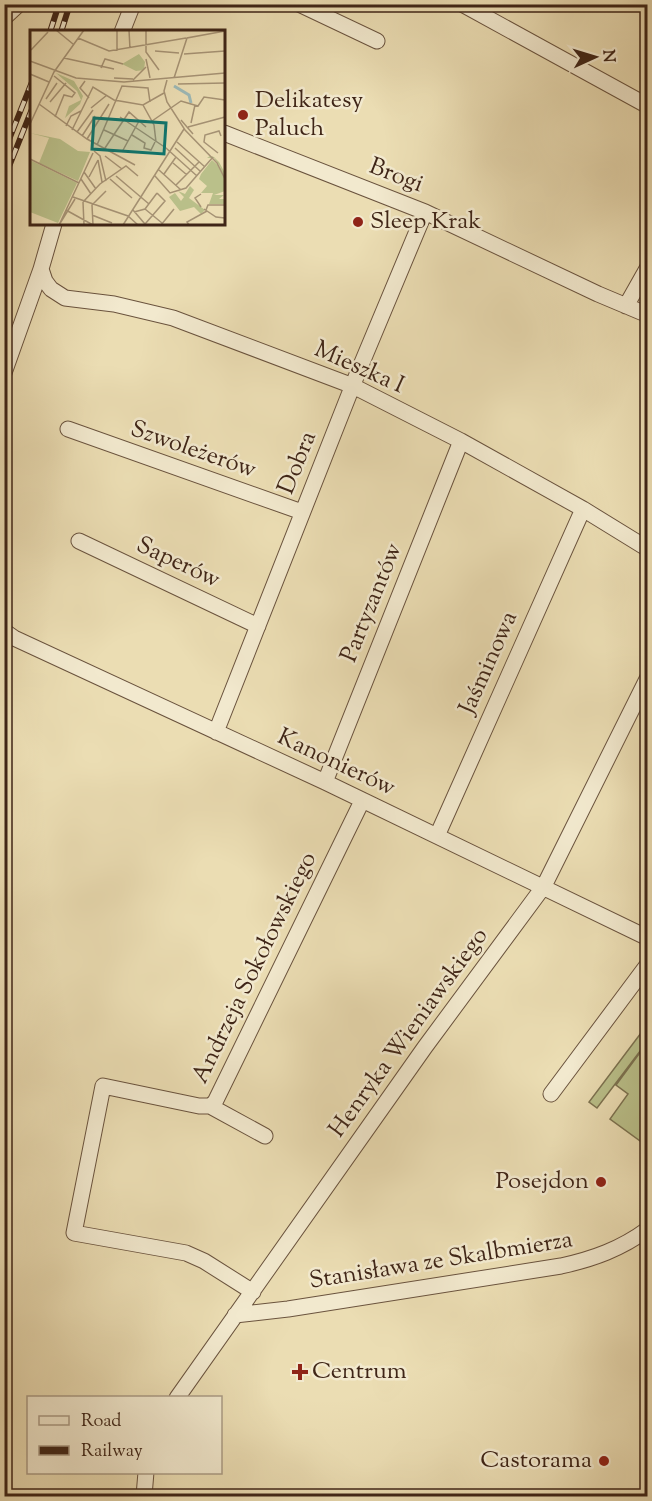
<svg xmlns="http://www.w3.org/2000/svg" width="652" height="1501" font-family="'Sorts Mill Goudy',serif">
<rect width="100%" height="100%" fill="#ebddb3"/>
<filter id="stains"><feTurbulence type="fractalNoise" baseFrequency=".00333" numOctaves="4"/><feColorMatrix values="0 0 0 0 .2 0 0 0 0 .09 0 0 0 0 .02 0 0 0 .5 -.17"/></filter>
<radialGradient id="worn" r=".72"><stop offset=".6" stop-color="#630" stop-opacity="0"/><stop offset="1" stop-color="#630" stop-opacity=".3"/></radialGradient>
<path fill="#bac08a" stroke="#7c7250" stroke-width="1.5" d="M647 1025V1042L597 1108 589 1102Z
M647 1043 648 1146H647L610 1119 628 1094 616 1085Z"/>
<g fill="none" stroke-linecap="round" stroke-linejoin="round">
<defs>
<path id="minor" d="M299 4 377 41
M462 4 648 106
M4 18 19 4
M122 32 133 4
M224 133 425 212 598 294 648 315
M41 269 45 281 51 289 65 298 114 304 173 318 353 386 461 441 583 509 648 549
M626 306 648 267
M4 373 41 269 54 224
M68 429 302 512
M79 541 258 626
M4 631 14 638 325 782 648 938
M216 732 356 377 425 212
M325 782 461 441
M437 836 583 509
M551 1094 648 964
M210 1106 265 1136
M253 1292 204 1261 186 1253 74 1233 103 1086 199 1106H210L215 1102 362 801
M235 1315 288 1309 561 1266C593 1259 621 1249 648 1229
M177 1398 425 1047 544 886 648 677
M144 1496 146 1472"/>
</defs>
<use href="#minor" stroke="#6a533e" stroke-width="17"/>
<use href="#minor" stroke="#f2e9ce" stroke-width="15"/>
<defs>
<path id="rail" d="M50 32 59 4
M61 32 70 4
M4 152 32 82
M4 179 32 109"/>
</defs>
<use href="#rail" stroke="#3f2517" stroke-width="6"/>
<use href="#rail" stroke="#f2e9ce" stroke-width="4" stroke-dasharray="11" stroke-linecap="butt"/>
</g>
<g fill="#8f2418" stroke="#f2e9ce" stroke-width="2">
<circle cx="243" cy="115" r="6"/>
<circle cx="358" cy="222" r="6"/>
<circle cx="601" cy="1182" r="6"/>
<path d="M297 1363h6v6h6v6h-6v6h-6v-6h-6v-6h6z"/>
<circle cx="604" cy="1461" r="6"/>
</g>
<g text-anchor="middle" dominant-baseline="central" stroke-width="5" stroke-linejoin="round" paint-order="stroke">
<g font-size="24" fill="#3f2517" stroke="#f2e9ce" text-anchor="start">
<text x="255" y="101">Delikatesy<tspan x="255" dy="28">Paluch</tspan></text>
<text x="370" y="222">Sleep Krak</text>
<text x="589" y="1182" text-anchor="end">Posejdon</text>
<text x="312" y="1372">Centrum</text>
<text x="592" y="1461" text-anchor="end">Castorama</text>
</g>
<g font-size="24" fill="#3f2517" stroke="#f2e9ce">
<text transform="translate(396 176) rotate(21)">Brogi</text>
<text transform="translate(359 368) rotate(24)">Mieszka I</text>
<text transform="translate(193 450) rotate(19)">Szwoleżerów</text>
<text transform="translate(298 463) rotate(-68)">Dobra</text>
<text transform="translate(178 563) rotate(25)">Saperów</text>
<text transform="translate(372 603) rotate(-68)">Partyzantów</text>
<text transform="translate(489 663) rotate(-66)">Jaśminowa</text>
<text transform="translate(336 763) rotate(25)">Kanonierów</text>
<text transform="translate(255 968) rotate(-64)">Andrzeja Sokołowskiego</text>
<text transform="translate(409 1033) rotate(-54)">Henryka Wieniawskiego</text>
<text transform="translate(441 1261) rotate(-9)">Stanisława ze Skalbmierza</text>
</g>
</g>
<g transform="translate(30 30)">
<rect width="195" height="195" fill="#ebddb3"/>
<path d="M109 24 115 32 114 40 106 41 92 34ZM26 43 44 51 53 66 50 74 35 88 39 76 51 70 47 61ZM0 103 30 109 48 121 60 122 48 151 9 133 19 108ZM180 126 184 127 189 132 195 143V161L184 165H194L189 169H195V174H179L183 163H171L177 156 169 149 171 144 182 130 191 138 184 128H177ZM0 130 47 153 28 193 0 182ZM160 156 164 160 159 168 175 180 171 184 164 177 150 181 139 167 145 163 151 171 154 167 148 161 155 164Z" fill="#bac08a"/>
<path fill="none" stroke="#9cb9b7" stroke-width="3" d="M144 56 159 65 161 73"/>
<path fill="none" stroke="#a69375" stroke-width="1.5" d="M26 0 43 14M87 0V21M99 0 100 19M116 0V22L129 40M48 8 79 21 156 8M1 20 18 2M125 21 149 23M154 24 195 21M34 28 84 39M116 29 120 48M0 31 46 48 94 52 195 43M71 38 75 29 93 34M0 44 19 52M24 46 45 63 42 67 34 65 25 87M84 48 103 49M144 48 157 8 195 1M103 50 116 37M137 50 134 61 137 72 155 100 187 133 195 149M55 51 50 58 59 68M148 54 195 53M16 69 27 53M20 72 36 53M9 74 57 109 105 135M113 75 124 95 126 112M61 78 77 65M90 87 136 118 167 146M151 90 163 104M122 91 151 71 168 76 174 67 195 70M161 93 165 75M0 94 24 42 54 0M36 96 41 86 51 81M158 97 195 87M42 100 63 57 84 70 113 75 134 63M74 100 98 111M47 102 63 80M102 105 115 113 114 118 121 120 125 112M52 106 65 86M57 109 79 74M147 112 175 137M67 115 92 56 118 58 120 72M75 118 99 82 116 97M145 118 170 141M64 121 70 126 76 151M92 122 109 91M188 123 174 112 175 105 189 101 191 106M75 126 92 139M0 129 49 153M68 130 72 152M143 133 157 145M129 140 151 160M54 142 66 159M134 144 146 127M86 146 119 174M125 146 140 163 156 158 183 127M59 147 68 130M51 149 61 164M80 149 102 168M146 155 169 132M171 164 165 168 171 177M43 167 98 186 108 195M53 172 70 154 96 136 108 146M53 172 54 195M115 179 132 193M174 179 186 187 195 188M36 180 63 195M103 180 115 194 135 171 127 163M176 180 178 175H195M104 182 115 179 127 163M62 185 82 193M29 195 63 123M29 195 45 169M63 195 62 175 76 161M93 195 154 99M131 195 144 179M159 195 157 192 177 181"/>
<path fill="#0f766e" fill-opacity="0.15" stroke="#0f766e" stroke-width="3" d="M64 88 136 93 134 124 62 119Z"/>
<rect width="195" height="195" fill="none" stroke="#3f2517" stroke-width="3"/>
</g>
<rect width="652" height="1501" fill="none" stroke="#ebddb3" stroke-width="24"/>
<rect x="6" y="6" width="640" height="1489" fill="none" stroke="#3f2517" stroke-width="3"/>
<rect x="12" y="12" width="628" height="1477" fill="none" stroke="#3f2517" stroke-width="1.5"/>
<rect x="27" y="1396" width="195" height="78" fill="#f2e9ce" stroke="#aa9b85" stroke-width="1.5"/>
<rect x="39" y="1416" width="30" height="9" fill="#f2e9ce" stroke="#aa9b85" stroke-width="1.5"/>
<text x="81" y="1426" font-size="18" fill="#3f2517">Road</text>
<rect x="39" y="1446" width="30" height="9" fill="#3f2517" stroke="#aa9b85" stroke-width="1.5"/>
<text x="81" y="1456" font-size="18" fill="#3f2517">Railway</text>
<g transform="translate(595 57) rotate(86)" stroke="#f2e9ce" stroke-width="4.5" paint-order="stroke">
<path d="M0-4.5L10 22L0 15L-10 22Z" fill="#3f2517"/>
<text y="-9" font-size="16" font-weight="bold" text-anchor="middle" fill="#3f2517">N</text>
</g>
<rect width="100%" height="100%" filter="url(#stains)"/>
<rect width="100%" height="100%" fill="url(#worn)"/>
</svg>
